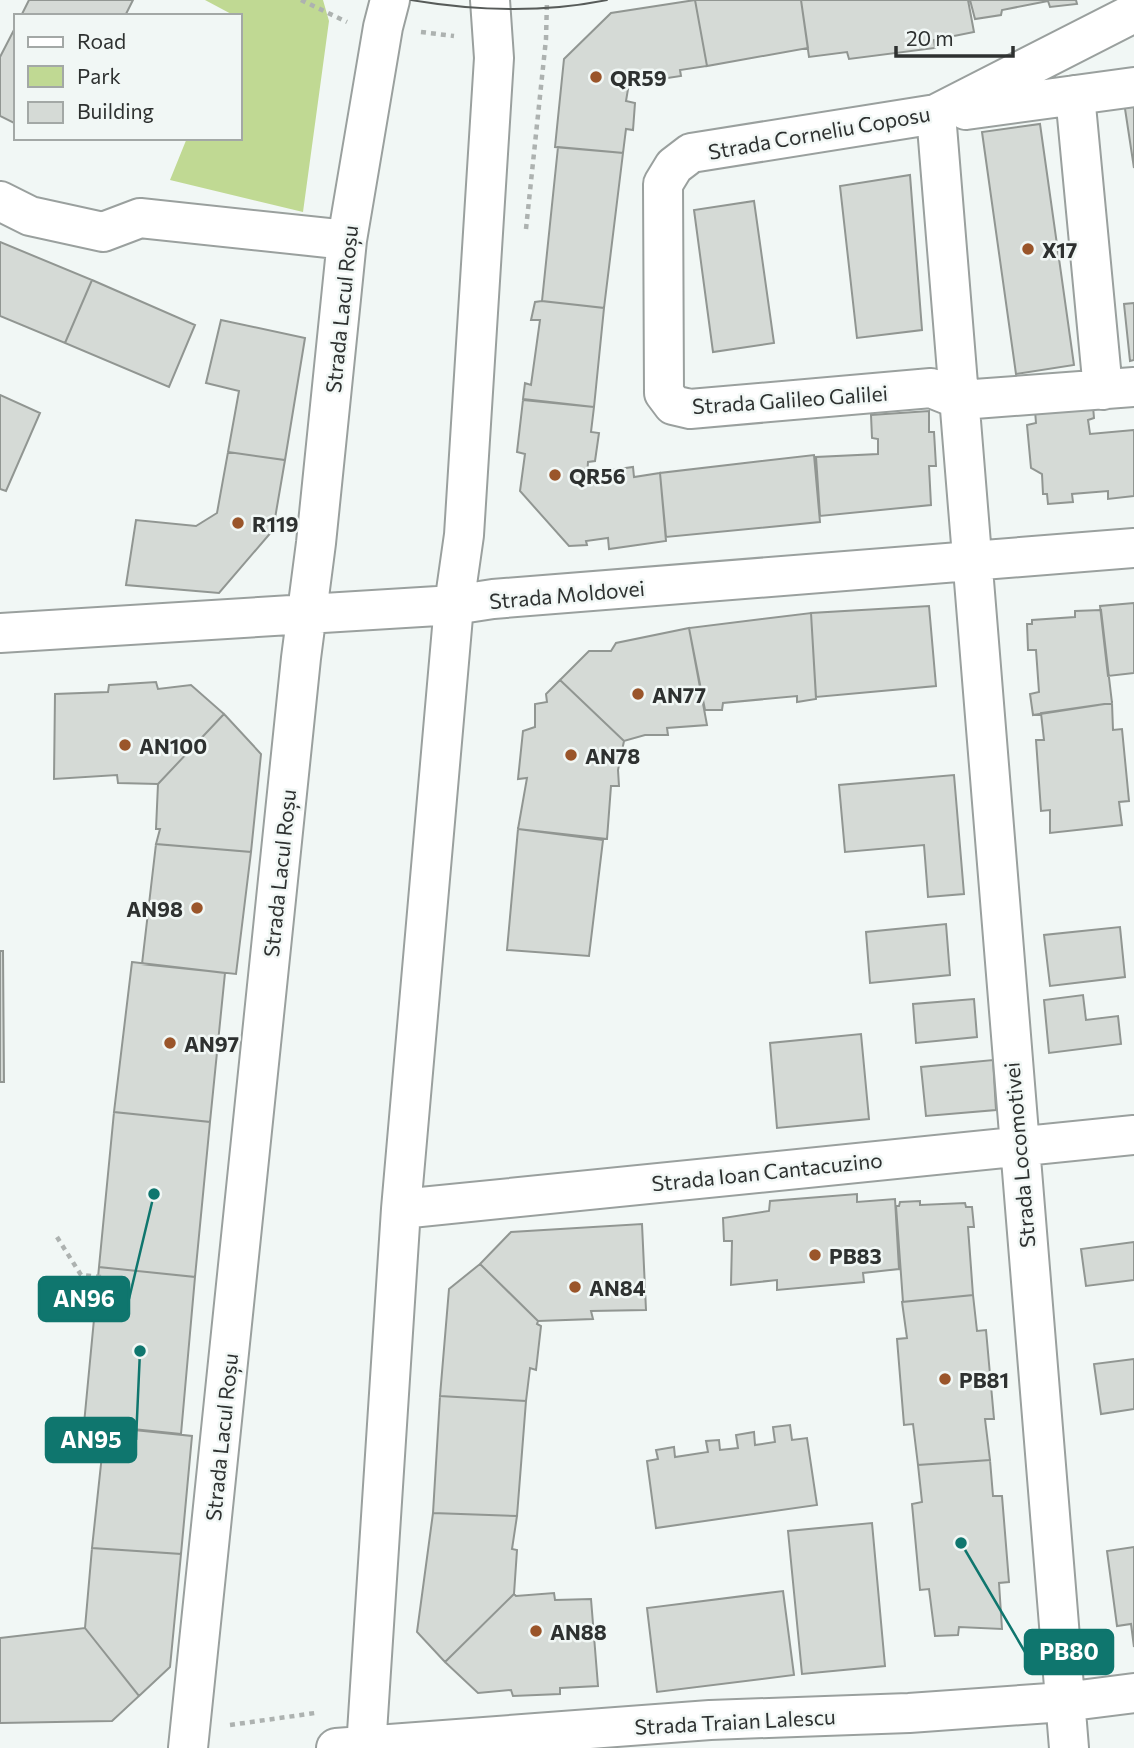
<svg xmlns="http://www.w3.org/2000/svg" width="1134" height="1748" font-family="Commissioner,sans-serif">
<rect width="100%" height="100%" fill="#f1f7f5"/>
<path fill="#c0d993" d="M205 0H323L329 21 303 212 170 180 187 138H240V16H235Z"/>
<path fill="#d5dad6" stroke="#919692" stroke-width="2" d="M29 0H133L125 16H21Z
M695 0H801L808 48 707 66Z
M695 0 707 66 680 70 681 76 654 80V73L630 77 626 101 635 103 633 130 626 129 623 153 555 147 564 59 611 13Z
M801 0H968L974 32 934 40 935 48 849 59 847 52 809 57Z
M970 0H1076L1077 4 1050 7 1048 1 1002 10 1001 15 975 19Z
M16 26V124L0 116V57Z
M1134 87V168L1122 89Z
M1040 124 1074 365 1016 374 982 132Z
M558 147 623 153 604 308 542 301Z
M910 175 922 330 857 338 840 186Z
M754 201 774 343 713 352 694 210Z
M0 242 92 280 65 343 0 316Z
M92 280 195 325 169 387 65 343Z
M542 301 604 308 594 407 523 399 525 383 531 385 540 320H531L535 302Z
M1134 303V360L1130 361 1124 304Z
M221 320 305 338 285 460 228 452 239 391 206 383Z
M0 395 40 413 6 491 0 489Z
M1092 395 1094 418 1088 420 1090 434 1134 430V496L1108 499V491L1072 494 1073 502 1048 504 1047 494H1043L1042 474 1031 468 1027 425 1036 423 1034 398Z
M523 400 594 407 591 432 599 433 595 461 588 462 587 477H604L605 471 633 467 634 477 660 473 666 541 609 549 608 538 586 541 587 545 569 546 520 491 525 454 517 452Z
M929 411V432H934L936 466H929L931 505 820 516 816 457 878 454V439L872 438 871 415Z
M228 452 285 460 273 530 219 593 126 585 136 520 196 526 217 513Z
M814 455 820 522 666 537 660 473Z
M1134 603V673L1108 676 1100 606Z
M929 606 936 686 816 697 811 613Z
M1101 610 1112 703 1033 715 1030 694 1039 692 1036 650H1028L1027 624H1032V620L1075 617V611Z
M811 613 816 699 797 702V696L723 703 722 710H705L689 628Z
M689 628 707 725 667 728 668 735H645L624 741 560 680 589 651H611L616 643Z
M560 680 624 741 618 770 619 786H611L607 839 518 829 527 778 518 779 523 731 535 727V704L547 702 546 694Z
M156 682 158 689 191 685 224 714 158 784 118 783 117 775 54 779 55 694 108 692 109 685Z
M1112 703 1113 730 1122 729 1129 801 1119 802 1122 825 1050 833V810L1041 811 1036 740H1044L1041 713Z
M224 714 261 754 251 852 156 844 160 829H156L158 784Z
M954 775 964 894 928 897 924 845 845 852 839 785Z
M518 829 603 840 589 956 507 950Z
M156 844 251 852 236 974 142 964Z
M946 924 950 975 870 983 866 932Z
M1120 927 1125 977 1050 986 1044 935Z
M0 951H3L4 1082H0Z
M132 962 225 973 210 1122 114 1112Z
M1083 995 1086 1020 1118 1016 1121 1044 1049 1053 1044 1000Z
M974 999 977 1037 916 1043 913 1004Z
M861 1034 869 1119 777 1128 770 1043Z
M993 1060 996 1110 926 1116 921 1067Z
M114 1112 210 1122 195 1277 99 1267Z
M857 1194V1202L895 1199 899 1269 863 1273 864 1282 777 1290V1280L731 1285 732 1241H724L723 1218 769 1211 770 1201Z
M920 1201V1205L965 1203 966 1207H972L974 1227H968L973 1295 903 1302 896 1206H899L900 1202Z
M642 1224 646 1310 591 1311 593 1319 538 1321 480 1264 511 1232Z
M1134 1242V1280L1086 1286 1081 1249Z
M480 1264 538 1321 537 1324 541 1326 536 1370 530 1368 526 1401 440 1396 449 1289Z
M99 1267 195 1277 181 1434 84 1424Z
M973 1295 977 1331 986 1330 994 1419H985L990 1460 918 1465 913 1424 904 1425 897 1339 907 1338 902 1302Z
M1134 1359V1409L1101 1414 1094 1364Z
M440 1396 526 1401 517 1516 433 1513Z
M790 1425 792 1440 807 1438 817 1505 656 1528 647 1461 658 1459 656 1450 674 1447 675 1457 708 1452 706 1441 719 1440 720 1450 738 1448 736 1435 754 1432 755 1445 775 1442 773 1427Z
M105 1427 192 1436 181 1554 92 1548Z
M990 1460 993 1496H1002L1009 1582 999 1583 1002 1629 959 1627 958 1635 935 1636 929 1589 920 1590 912 1504 922 1502 918 1465Z
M433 1513 517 1516 512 1549 517 1550 514 1594 445 1662 417 1632Z
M872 1523 885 1666 802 1674 788 1531Z
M1134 1547V1647L1131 1624 1117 1626 1107 1551Z
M92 1548 181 1554 170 1667 139 1696 85 1628Z
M783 1591 794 1675 657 1692 647 1608Z
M554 1593 555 1600 591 1599 598 1686 560 1688V1694L513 1696 511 1690 478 1693 445 1662 514 1594 516 1596Z
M85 1628 139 1696 112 1721 0 1723V1638Z"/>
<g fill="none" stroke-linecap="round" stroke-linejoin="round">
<defs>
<path id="minor" d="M1134 13 936 114 691 153 674 166 663 184 664 393 673 405 690 409 931 388 961 400 1134 387
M1075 95 1103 390
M966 110 1134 87
M936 114 1069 1748
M0 201 30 216 103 232 140 218 347 240
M0 633 454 605 493 599 1134 548
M401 1209 1134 1135
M188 1748 301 658 316 543 347 240 383 27 390 0
M336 1748 710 1720 909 1713 1064 1702 1134 1693
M366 1748 401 1209 454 605 464 535 494 58 490 0"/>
</defs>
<use href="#minor" stroke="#9aa09e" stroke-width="42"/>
<path stroke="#adb2b0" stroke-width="4.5" stroke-dasharray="5 5" stroke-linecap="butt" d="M301 0 347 22
M421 32 454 36
M526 229 546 39 547 0
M57 1237 81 1275 101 1277
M230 1725 315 1713"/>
<use href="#minor" stroke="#fff" stroke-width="38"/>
<path stroke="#575b59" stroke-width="2" d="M411 0C476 11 543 13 607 0"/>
</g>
<g fill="#9a552a" stroke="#f1f7f5" stroke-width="2.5">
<circle cx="596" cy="77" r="7"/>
<circle cx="1028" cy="249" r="7"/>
<circle cx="555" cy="475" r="7"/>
<circle cx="238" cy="523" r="7"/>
<circle cx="638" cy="694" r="7"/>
<circle cx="125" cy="745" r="7"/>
<circle cx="571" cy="755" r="7"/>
<circle cx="197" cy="908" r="7"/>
<circle cx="170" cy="1043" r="7"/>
<circle cx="815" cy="1255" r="7"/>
<circle cx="575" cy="1287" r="7"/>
<circle cx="945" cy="1379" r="7"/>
<circle cx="536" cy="1631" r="7"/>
</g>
<g text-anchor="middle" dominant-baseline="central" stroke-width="5" stroke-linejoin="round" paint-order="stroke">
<g font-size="21" font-weight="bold" fill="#2e3130" stroke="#f1f7f5" text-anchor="start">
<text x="610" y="77">QR59</text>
<text x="1042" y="249">X17</text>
<text x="569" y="475">QR56</text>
<text x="252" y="523">R119</text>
<text x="652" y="694">AN77</text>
<text x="139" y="745">AN100</text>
<text x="585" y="755">AN78</text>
<text x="183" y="908" text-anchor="end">AN98</text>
<text x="184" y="1043">AN97</text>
<text x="829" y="1255">PB83</text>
<text x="589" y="1287">AN84</text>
<text x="959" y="1379">PB81</text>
<text x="550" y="1631">AN88</text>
</g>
<g font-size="21" fill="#2e3130" stroke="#f1f7f5">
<text transform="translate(819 132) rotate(-10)">Strada Corneliu Coposu</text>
<text transform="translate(341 309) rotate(-84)">Strada Lacul Roșu</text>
<text transform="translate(790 399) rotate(-4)">Strada Galileo Galilei</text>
<text transform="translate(567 594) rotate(-5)">Strada Moldovei</text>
<text transform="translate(279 873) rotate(-84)">Strada Lacul Roșu</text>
<text transform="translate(1019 1155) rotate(-95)">Strada Locomotivei</text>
<text transform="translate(767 1171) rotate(-6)">Strada Ioan Cantacuzino</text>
<text transform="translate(221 1437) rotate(-84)">Strada Lacul Roșu</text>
<text transform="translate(735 1721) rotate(-3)">Strada Traian Lalescu</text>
</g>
</g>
<path fill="none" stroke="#0f766e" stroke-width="2.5" d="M154 1194L129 1299M140 1351L136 1440M961 1543L1025 1652"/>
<g fill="#0f766e" stroke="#f1f7f5" stroke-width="2.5">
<circle cx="154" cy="1194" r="7"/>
<circle cx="140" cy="1351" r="7"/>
<circle cx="961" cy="1543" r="7"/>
</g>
<g fill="#0f766e" stroke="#0f766e" stroke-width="2.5">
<rect x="39" y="1277" width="90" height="44" rx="7"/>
<rect x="46" y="1418" width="90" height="44" rx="7"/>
<rect x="1025" y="1630" width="88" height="44" rx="7"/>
</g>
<g font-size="23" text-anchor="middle" font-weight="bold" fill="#fff">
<text x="84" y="1307">AN96</text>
<text x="91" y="1448">AN95</text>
<text x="1069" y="1660">PB80</text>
</g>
<rect x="14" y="14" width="228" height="126" fill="#f1f7f5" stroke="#a3a8a6" stroke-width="2"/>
<rect x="28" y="37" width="35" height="10" fill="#ffffff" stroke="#a3a8a6" stroke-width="2"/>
<text x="77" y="49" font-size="21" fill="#2e3130">Road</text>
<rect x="28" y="66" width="35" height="21" fill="#c0d993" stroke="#a3a8a6" stroke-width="2"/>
<text x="77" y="84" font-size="21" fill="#2e3130">Park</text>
<rect x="28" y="102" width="35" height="21" fill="#d5dad6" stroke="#a3a8a6" stroke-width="2"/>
<text x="77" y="119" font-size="21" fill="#2e3130">Building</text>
<path d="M896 46v10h117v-10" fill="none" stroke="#2e3130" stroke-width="3.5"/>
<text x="906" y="46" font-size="21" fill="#2e3130" stroke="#f1f7f5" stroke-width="5" paint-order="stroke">20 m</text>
</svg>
